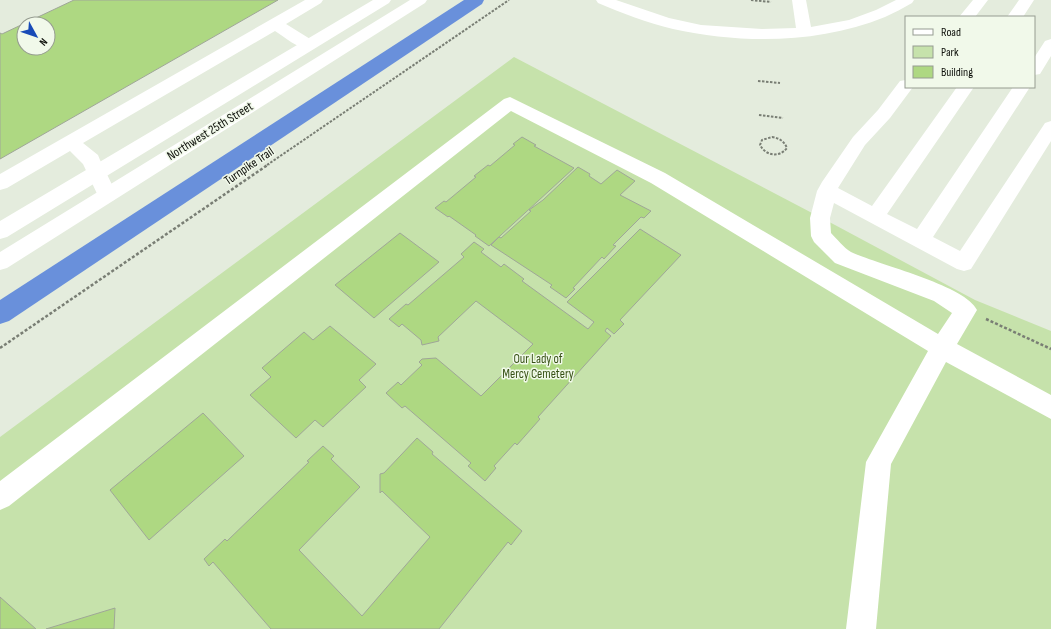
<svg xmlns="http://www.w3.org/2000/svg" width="1051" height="629" font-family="'Sofia Sans Condensed',sans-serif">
<rect width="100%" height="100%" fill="#e4ecdd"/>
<path fill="#c6e2ab" d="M514 57 835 225 975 300 1051 331V629H0V437Z"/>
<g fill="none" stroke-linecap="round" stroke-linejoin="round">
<path fill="#6990db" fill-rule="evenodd" d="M464 0H484L482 4 9 321 0 324V300Z"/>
</g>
<path fill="#aed882" stroke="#9fa698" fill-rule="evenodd" d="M74 0H278L0 159V33L2 34ZM24 24H48V48H24Z
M522 137 536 145 534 146 574 168 489 246 475 236 476 235 449 216 448 217 435 208 444 201 446 202 476 177 474 176 488 165 490 166 515 145 513 144Z
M578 167 590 174 589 176 601 184 617 170 635 181 620 195 651 211 644 218 641 217 613 245 616 246 604 259 602 257 573 288 575 289 566 298 550 287 552 285 491 245 499 237 501 238 531 211 529 210 543 200Z
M640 229 681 255 620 320 624 324 614 334 607 328 605 331 611 336 538 417 540 419 517 445 515 443 494 466 496 468 485 481 468 466 471 463 405 406 402 408 386 393 398 382 401 385 422 365 419 362 422 359 436 358 481 396 533 344 476 301 438 337 439 341 422 345 421 340 402 324 399 327 389 319 406 304 408 305 464 257 461 254 474 242 484 249 481 252 501 267 504 264 524 279 522 281 588 329 594 322 567 302Z
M400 233 439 262 374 318 335 285Z
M330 326 376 364 359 380 366 387 323 427 315 420 296 438 250 395 271 377 262 368 304 332 313 340Z
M203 413 244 456 149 540 110 490Z
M417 438 433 452 432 454 522 531 511 545 508 542 439 629H271L213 562 209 566 204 559 225 539 227 541 309 462 307 461 323 446 334 456 331 459 360 487 299 550 362 616 430 537 382 491 380 493V474L384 473Z
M0 597 36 629H0Z
M115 608 114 629H46Z"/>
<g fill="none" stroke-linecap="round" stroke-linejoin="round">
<path stroke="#797e74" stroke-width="2" stroke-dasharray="2.5 1.5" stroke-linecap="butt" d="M751 0 771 2
M758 81 780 83
M759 115 783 118
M772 137C779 138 784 141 787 148 779 158 766 156 760 145L762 140Z
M267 165 509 0"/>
<path stroke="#797e74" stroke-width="2.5" stroke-dasharray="3 2" stroke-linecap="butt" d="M986 319 1051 349
M0 348 269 164"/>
<path fill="#fff" fill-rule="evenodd" d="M305 0H323L321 3 286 24 315 42 317 45 315 48C301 52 286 38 275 31L83 143 98 155 100 160 117 195 114 200 107 202 100 200 83 164 70 151 7 188 0 190V174Z
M596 0H616L669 18 701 25 762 29 796 28 792 0H806L811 27 849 20 876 10 896 0H914L912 3C903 8 894 13 885 17 818 44 742 44 673 29 647 23 622 13 598 3Z
M973 0H988L975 17H959Z
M1019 0H1034L1023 17H1007Z
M1051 39V56L1040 74 1034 75V58L1045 41Z
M906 80V87H913L890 118 865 145 838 188 872 206 957 87H974L887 214 917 229 1013 87H1030L933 237 960 251 1045 123 1051 121V141L971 269 964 271 957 269 834 203 830 218 831 233C837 239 844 248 851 252 879 265 965 285 977 310L957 344 1051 395V419L946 362 891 464 876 629H846L866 462 928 351 651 183 511 111 9 506 0 510V481L504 99 510 97 665 173 938 334 952 313 934 301 835 263 814 242 811 236 810 218 817 191 822 182 853 137 878 110 900 81Z"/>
<path fill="#fff" fill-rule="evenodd" d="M373 0H391L389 3 7 237 0 239V221Z
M410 0H427L425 3 7 268 0 270V252Z"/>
</g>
<g text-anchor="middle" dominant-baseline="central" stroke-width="3" stroke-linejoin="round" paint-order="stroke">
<g font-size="13" fill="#0e100b" stroke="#f1f9ea">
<text transform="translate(210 131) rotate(-32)">Northwest 25th Street</text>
<text transform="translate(249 166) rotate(-34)">Turnpike Trail</text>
</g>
<g font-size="13" fill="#375115" stroke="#f1f9ea">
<text x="538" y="359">Our Lady of<tspan x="538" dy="15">Mercy Cemetery</tspan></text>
</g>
</g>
<rect x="905" y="16" width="130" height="72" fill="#f1f9ea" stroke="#969c91"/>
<rect x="913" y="29" width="20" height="6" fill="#ffffff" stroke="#969c91"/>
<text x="941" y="36" font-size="12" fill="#0e100b">Road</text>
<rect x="913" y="46" width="20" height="12" fill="#c6e2ab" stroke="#969c91"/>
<text x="941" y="56" font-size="12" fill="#0e100b">Park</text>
<rect x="913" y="66" width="20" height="12" fill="#aed882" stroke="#969c91"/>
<text x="941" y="76" font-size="12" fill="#0e100b">Building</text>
<g transform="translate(36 36) rotate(130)"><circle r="19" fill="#f1f9ea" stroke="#969c91"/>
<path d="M0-3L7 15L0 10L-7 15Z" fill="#184bb7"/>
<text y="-6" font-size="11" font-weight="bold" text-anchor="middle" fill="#0e100b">N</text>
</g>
</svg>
